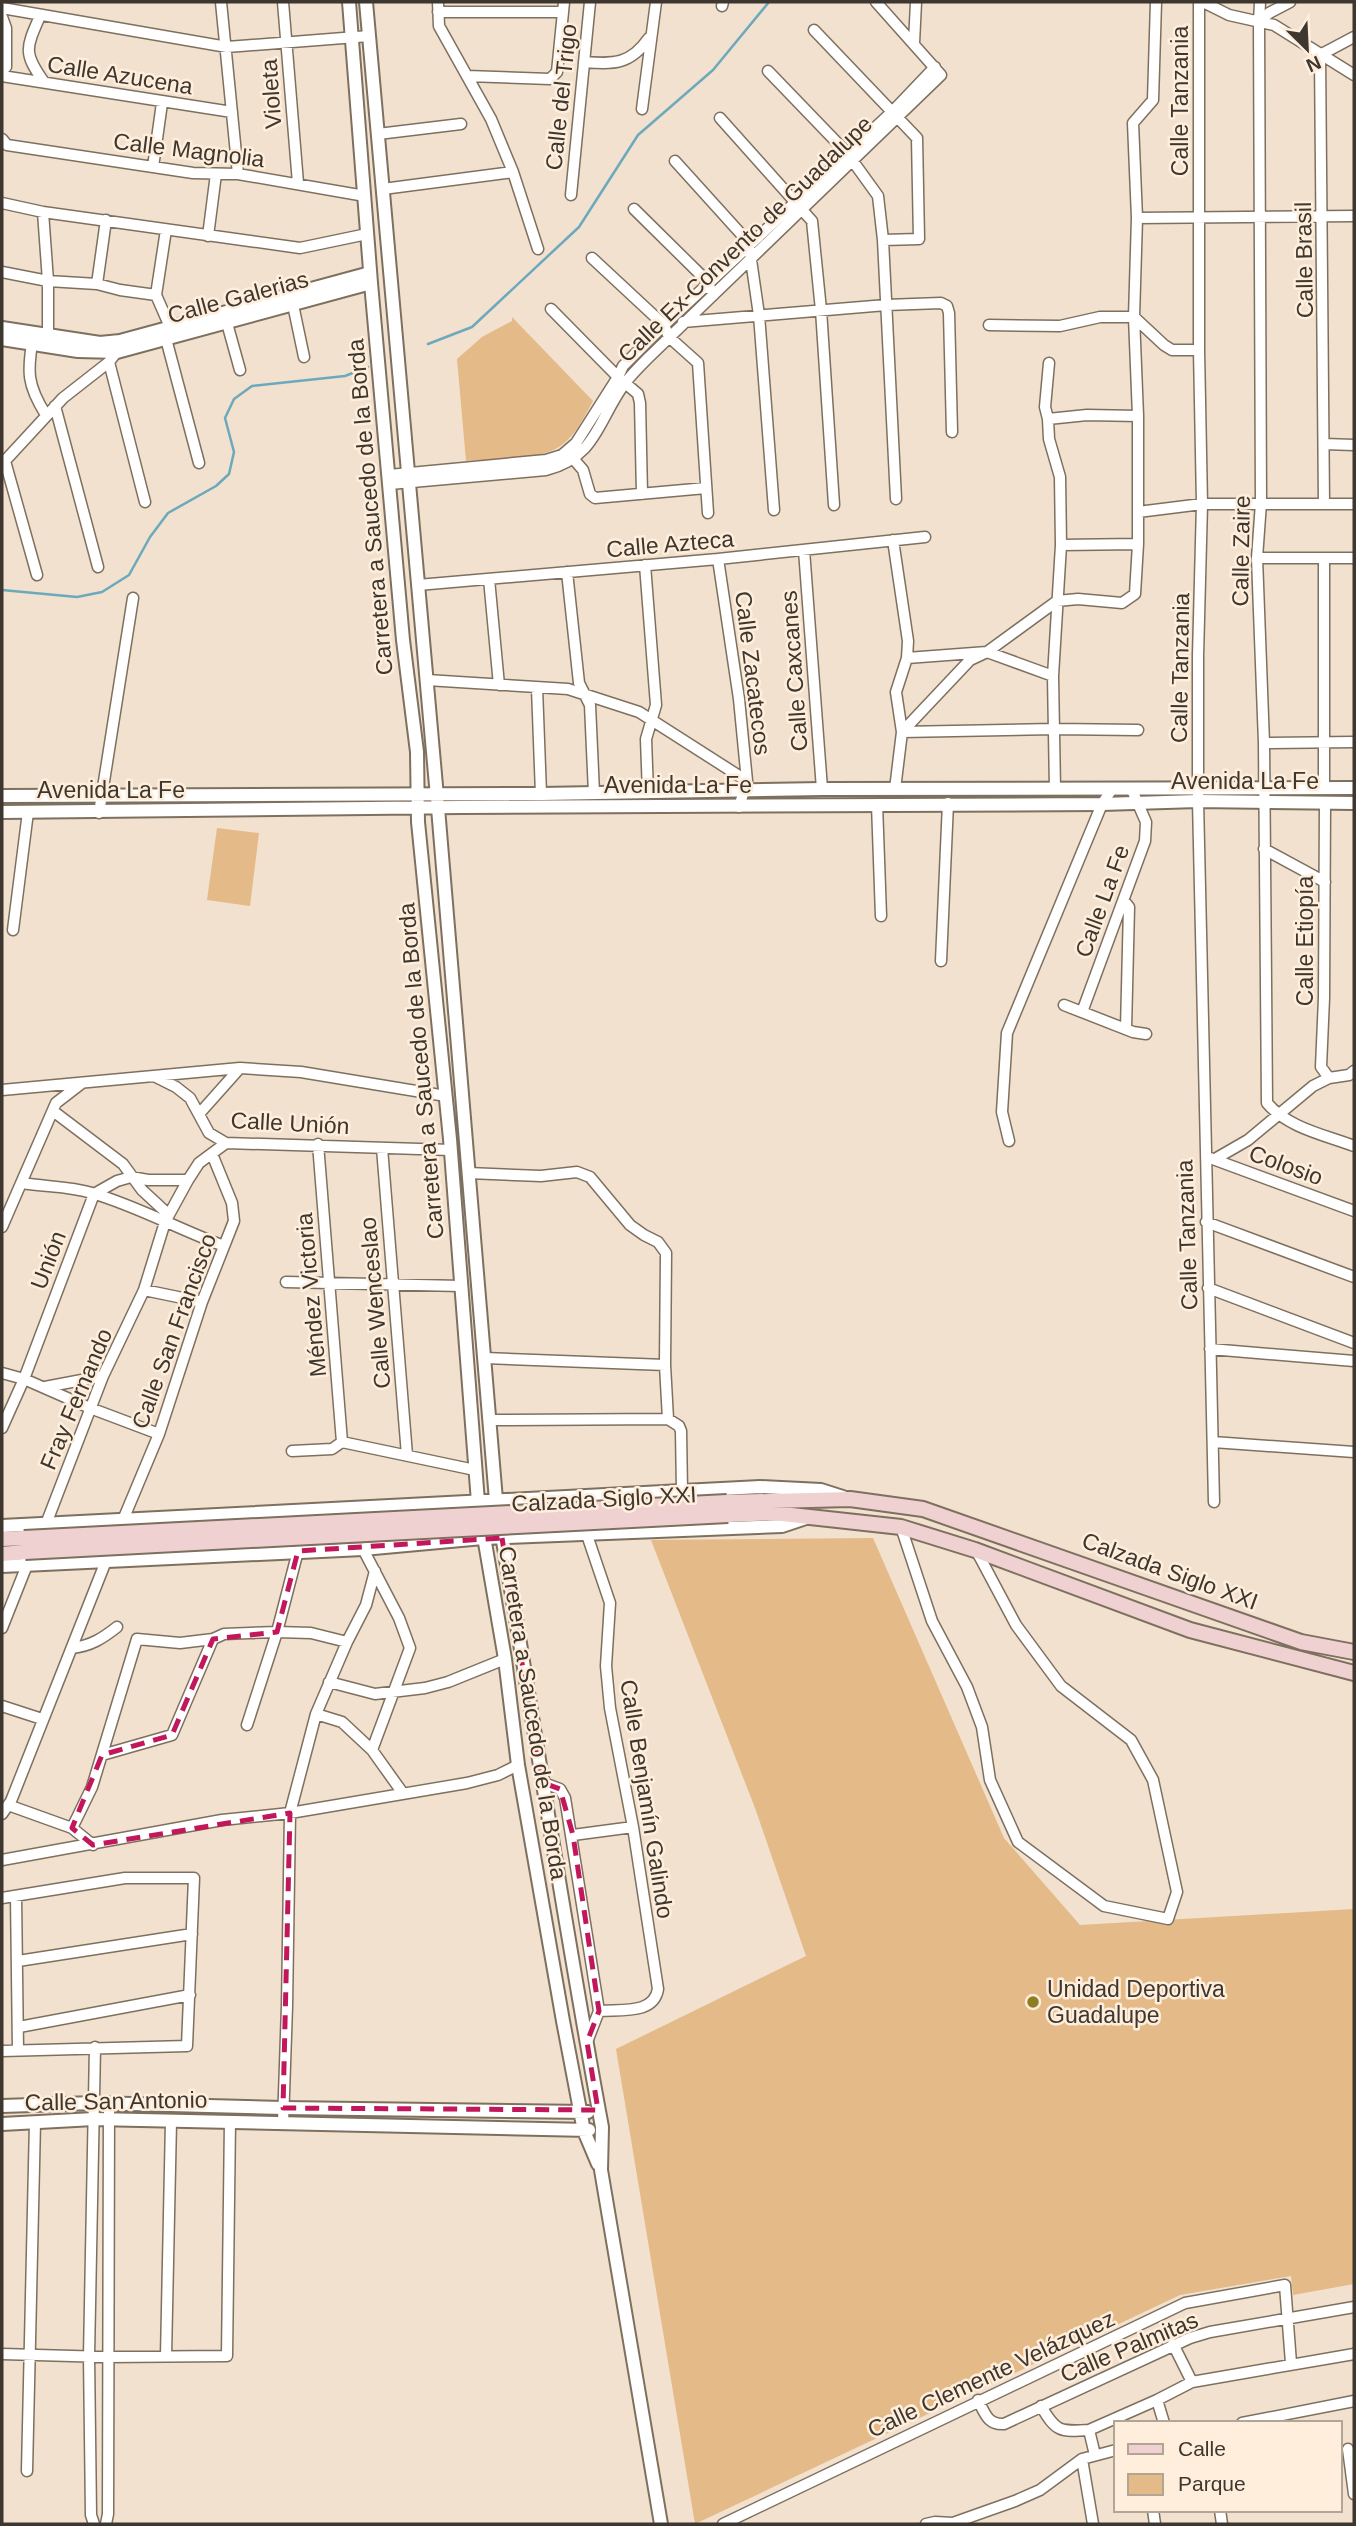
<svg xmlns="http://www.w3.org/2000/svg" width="1356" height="2526" font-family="Arial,sans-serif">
<rect width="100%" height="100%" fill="#f1e1ce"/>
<path fill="#e4ba88" d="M512 317 593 401C584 417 574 439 557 448 534 461 492 459 466 461L457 359 482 337 512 321Z
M217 828 259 833 250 906 207 900Z
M873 1538 1004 1838 1080 1925 1354 1909V2284L1293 2295 1291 2276 1180 2295 695 2524 616 2049 806 1956 755 1808 651 1540Z"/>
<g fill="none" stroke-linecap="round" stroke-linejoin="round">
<path stroke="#6ca9bc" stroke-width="2.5" d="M428 344 472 327 579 227 638 135 713 70 769 2
M2 590 77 597 102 592 129 575 150 537 168 513 216 486 229 474 234 452 225 418 234 399 252 386 345 376 368 367"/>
<defs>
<path id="minor" d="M221 2 238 174
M283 2 298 183
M438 2 439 26 491 119 513 172 538 249
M1199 2V350L1202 504 1198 656V801L1214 1502
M1203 2 1229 15 1274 25 1354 75
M1290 2 1269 13 1259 23 1261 503 1257 558 1264 743 1267 1103C1288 1128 1325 1135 1354 1146
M722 6 723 2
M2 8 227 47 369 36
M438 12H563
M40 16C26 48 23 53 44 82
M2 17 6 28V67L2 71
M1259 23 1260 2
M814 30 917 138 919 239 883 240
M914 43 916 2
M584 62C614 64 630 65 649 38
M768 71 847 153 878 196 883 240 896 499
M2 76 232 112
M467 76 550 79 557 72 564 2
M642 109 656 2
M720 118 812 221 821 310 834 505
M378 134 461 124
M2 139 7 145 193 173 238 174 365 196
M675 161 741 234 749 246 759 315 774 510
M153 167 162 103
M383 189 513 172
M571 195 590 2
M2 203 43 212 300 248 367 234
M634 209 709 283 710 289
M43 212 48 281V342
M1137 218 1354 216
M208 236 216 174
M592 258 664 325 669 337 698 363 708 513
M2 272 48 281 97 284 120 290 156 295 166 230
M97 284 106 220
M156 295 170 327
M292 300 304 357
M551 309 618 377 638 394 640 403 642 494
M225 316 240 370
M683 322 886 305 941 303 947 306 949 313 952 432
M989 325 1060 326 1100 317H1134L1164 345 1172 350H1199
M165 335 199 463
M33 337C27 372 27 385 46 415
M109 362 145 502
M1049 363 1045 407 1048 419 1087 415 1138 416
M55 406 98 567
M1048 419 1049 439 1060 477 1061 545
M1324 444 1354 445
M570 455 583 470 590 494 595 498 706 488
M5 461 37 575
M2 464 63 398 109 362 118 350
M389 475 546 460 562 455 576 443 618 377 623 366 664 325 893 111 935 67
M390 484 546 470C597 457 598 419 625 383 632 374 640 366 648 358L941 75 876 2
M1324 504 1320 55 1354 37
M1138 512 1202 504H1354
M893 540 908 641 907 658 896 692 902 732
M804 550 822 789
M1257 558H1354
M718 559 739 699 747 781 739 807
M645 565 656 705 646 739 648 793
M567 572 579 683 590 705 594 793
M489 579 499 685
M418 585 718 559 925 537
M907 658 987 652 1053 676
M427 680 568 689 639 712 747 781
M537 688 541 794
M902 732 970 660 987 652 1057 601 1078 599 1122 603 1135 594 1138 544V416L1134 317 1137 218 1133 123 1153 100 1156 2
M1264 743 1354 742
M1324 788V558
M895 789 902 732 1054 729 1138 730
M1055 789 1053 676 1061 545 1138 544
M1325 802 1324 998 1321 1067 1329 1078
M877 804 881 916
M99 813 133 598
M1264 849 1325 882
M1124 901 1129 907 1126 1029
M13 930 28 812
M941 961 948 803
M1064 1005 1133 1032 1146 1034
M1082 1012 1145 841 1146 822 1132 790
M156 1077 176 1087 190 1098 209 1133 226 1143 451 1150
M2 1090 240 1068 301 1072 446 1096
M53 1111 123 1164 142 1190 169 1215
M199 1114 240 1068
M1009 1141 1002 1112 1007 1033 1102 804 1112 789
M318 1144 342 1442
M382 1148 407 1455
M1210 1158 1354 1211
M1215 1159 1248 1140 1313 1086 1329 1078 1349 1075 1354 1071
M468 1173 541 1176 577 1172 590 1177 630 1225 644 1235 658 1242 666 1253 665 1365 668 1419 679 1426 681 1431 682 1491
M22 1183C46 1187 69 1186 92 1193 137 1206 180 1230 224 1246
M1206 1222 1354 1277
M2 1227 56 1103 82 1083
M286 1282 461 1286
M1208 1288 1354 1343
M144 1290 202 1302
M1210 1349 1354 1361
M485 1358 665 1365
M2 1373 24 1379 90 1408 159 1434
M45 1387 103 1376
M490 1420 668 1419
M2 1428 24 1379 94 1194 117 1181 131 1177 148 1180H188L199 1163 226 1143
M1213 1442 1354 1452
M292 1451 332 1449 342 1442 475 1470
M123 1520 159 1434 202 1302 234 1221 232 1203 212 1154
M46 1524 103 1376 144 1290 165 1222 188 1180
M901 1527 932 1621 967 1687 982 1727 990 1780 1018 1842 1104 1906 1168 1919 1177 1892 1153 1780 1131 1740 1061 1686 1016 1625 976 1550
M587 1535 610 1603 606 1666 610 1708 633 1827 658 1989C654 2015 620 2009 599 2011L587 2042
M363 1549 399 1618 410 1648 372 1750
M2 1628 27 1565
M72 1648C91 1646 103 1638 117 1627
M329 1682 375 1694 425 1688 448 1682 505 1659
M2 1706 42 1719
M316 1714 342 1722 372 1750 402 1792
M247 1725 277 1632 298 1551
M102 1755 172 1735 213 1639
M541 1782 560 1789 565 1798 599 2011
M8 1805 72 1828 93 1845
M2 1814 11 1801 106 1561
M72 1828 92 1787 137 1639 180 1643 213 1639 224 1634 277 1632 311 1633 347 1642
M573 1835 633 1827
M2 1860 222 1820 290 1813 467 1783 498 1775 518 1765
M16 1896 18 2050
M2 1898 125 1878H194L187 2046 2 2051
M18 1961 192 1934
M19 2027 190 1995
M283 2123 287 2006 290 1813 316 1714 347 1642 366 1605 375 1571
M1173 2344 1192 2382
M2 2354 107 2357 227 2356 230 2121
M166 2356 171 2121
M978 2400C985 2414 988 2425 1004 2424L1190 2338 1210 2332 1354 2307
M1157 2400 1164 2423
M1041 2406C1056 2432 1060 2432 1089 2430L1095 2455
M1242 2423 1354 2401
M1089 2430 1157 2400 1192 2382 1354 2354
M1348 2449 1354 2494
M1082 2459 1093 2524
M27 2471 35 2122
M1153 2510 1155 2524
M1220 2510 1222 2524
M94 2524 91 2515 89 2356 95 2047
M106 2524 108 2514 109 2103
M723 2524 1185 2303 1285 2285 1291 2363
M926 2524 935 2522 953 2523 1015 2501 1040 2490 1082 2459 1116 2450"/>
<path id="tertiary" d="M349 2 371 283 403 640 417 752 418 822 450 1139 478 1502 505 1659 518 1765 563 2021 584 2131 598 2164
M366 2 438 808 496 1500C532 1709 563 1919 602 2127L601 2170 661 2524
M2 328 100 343 120 341 370 273
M2 339 78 351 117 352 371 283
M2 796 541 794 822 789 1354 788
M2 812 461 807 1102 804 1198 801 1354 803
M2 1526 760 1487 821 1490 843 1497
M2 1566 363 1549 483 1538 782 1526 806 1518
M2 2106 94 2103 283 2108 588 2112
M2 2124 94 2119 589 2130"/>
<path id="secondary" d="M727 1502 850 1499 923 1509 1301 1642 1354 1652
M728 1515 773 1513 901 1527 975 1550 1190 1630 1354 1673
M2 1539 24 1538
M2 1554 25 1552"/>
</defs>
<use href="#minor" stroke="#7e705f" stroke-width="13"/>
<use href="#tertiary" stroke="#7e705f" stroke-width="16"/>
<use href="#secondary" stroke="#7e705f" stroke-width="18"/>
<use href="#minor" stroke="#fff" stroke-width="10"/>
<use href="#tertiary" stroke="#fff" stroke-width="12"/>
<use href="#secondary" stroke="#f0d1d1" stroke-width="14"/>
<defs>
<path id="secondary-bridge" d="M24 1538 727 1502
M25 1552 728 1515"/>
</defs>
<use href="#secondary-bridge" stroke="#7e705f" stroke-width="18" stroke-linecap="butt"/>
<use href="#secondary-bridge" stroke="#f0d1d1" stroke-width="14"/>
</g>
<path fill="none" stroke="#c2185b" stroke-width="5" stroke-dasharray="14 9" stroke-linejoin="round" d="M502 1538 541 1782 560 1789 573 1835 599 2011 587 2042 598 2110 283 2108 290 1813 93 1845 72 1828 102 1755 172 1735 213 1639 277 1632 298 1551Z"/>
<circle fill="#8f7d24" stroke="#ffeedb" stroke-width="2.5" cx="1033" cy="2002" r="7"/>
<g text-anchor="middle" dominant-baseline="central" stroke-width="5" stroke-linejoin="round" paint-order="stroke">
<g font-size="23" fill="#3d372f" stroke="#ffeedb">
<text transform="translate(120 75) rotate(9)">Calle Azucena</text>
<text transform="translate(271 94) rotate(-94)">Violeta</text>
<text transform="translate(561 97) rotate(-84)">Calle del Trigo</text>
<text transform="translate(1180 101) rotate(-90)">Calle Tanzania</text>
<text transform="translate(189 150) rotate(7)">Calle Magnolia</text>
<text transform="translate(745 239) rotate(-44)">Calle Ex-Convento de Guadalupe</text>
<text transform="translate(1304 260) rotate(-91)">Calle Brasil</text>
<text transform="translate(238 297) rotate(-15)">Calle Galerias</text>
<text transform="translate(370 507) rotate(-95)">Carretera a Saucedo de la Borda</text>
<text transform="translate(670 544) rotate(-5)">Calle Azteca</text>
<text transform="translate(1241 551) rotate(-89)">Calle Zaire</text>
<text transform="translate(1180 668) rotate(-89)">Calle Tanzania</text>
<text transform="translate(794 671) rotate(-94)">Calle Caxcanes</text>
<text transform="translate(753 673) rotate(83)">Calle Zacatecos</text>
<text x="1245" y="781">Avenida La Fe</text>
<text x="678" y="785">Avenida La Fe</text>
<text x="111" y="790">Avenida La Fe</text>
<text transform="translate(1102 901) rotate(-70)">Calle La Fe</text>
<text transform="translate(1305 941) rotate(-90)">Calle Etiopía</text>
<text transform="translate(421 1071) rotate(-95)">Carretera a Saucedo de la Borda</text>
<text transform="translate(290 1123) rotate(3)">Calle Unión</text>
<text transform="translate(1286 1165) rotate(20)">Colosio</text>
<text transform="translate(1187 1235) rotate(-92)">Calle Tanzania</text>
<text transform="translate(48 1260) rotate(-69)">Unión</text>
<text transform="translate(311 1295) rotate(-95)">Méndez Victoria</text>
<text transform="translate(375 1303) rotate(-95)">Calle Wenceslao</text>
<text transform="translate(174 1331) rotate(-70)">Calle San Francisco</text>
<text transform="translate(76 1399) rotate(-67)">Fray Fernando</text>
<text transform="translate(604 1499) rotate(-3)">Calzada Siglo XXI</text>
<text transform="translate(1170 1571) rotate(20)">Calzada Siglo XXI</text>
<text transform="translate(533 1713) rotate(81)">Carretera a Saucedo de la Borda</text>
<text transform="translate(647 1799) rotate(81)">Calle Benjamín Galindo</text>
<text transform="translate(116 2101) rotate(-1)">Calle San Antonio</text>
<text transform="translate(1129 2347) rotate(-23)">Calle Palmitas</text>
<text transform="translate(991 2374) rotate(-25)">Calle Clemente Velázquez</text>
</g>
<g font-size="23" fill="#3d372f" stroke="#ffeedb" text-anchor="start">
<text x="1047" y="1989">Unidad Deportiva<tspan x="1047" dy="26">Guadalupe</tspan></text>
</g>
</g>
<rect width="1356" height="2526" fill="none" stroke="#3d372f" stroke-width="7"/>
<rect x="1114" y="2421" width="228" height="91" fill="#ffeedb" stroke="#b1a596" stroke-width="2"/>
<rect x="1128" y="2444" width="35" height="10" fill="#f0d1d1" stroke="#b1a596" stroke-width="2"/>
<text x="1178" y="2456" font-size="21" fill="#3d372f">Calle</text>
<rect x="1128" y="2474" width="35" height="21" fill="#e4ba88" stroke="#b1a596" stroke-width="2"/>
<text x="1178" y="2491" font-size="21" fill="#3d372f">Parque</text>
<g transform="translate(1307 49) rotate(156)" stroke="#ffeedb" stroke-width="5" paint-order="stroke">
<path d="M0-5L12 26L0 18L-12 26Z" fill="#3d372f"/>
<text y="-10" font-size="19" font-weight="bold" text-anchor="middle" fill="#3d372f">N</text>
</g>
</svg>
